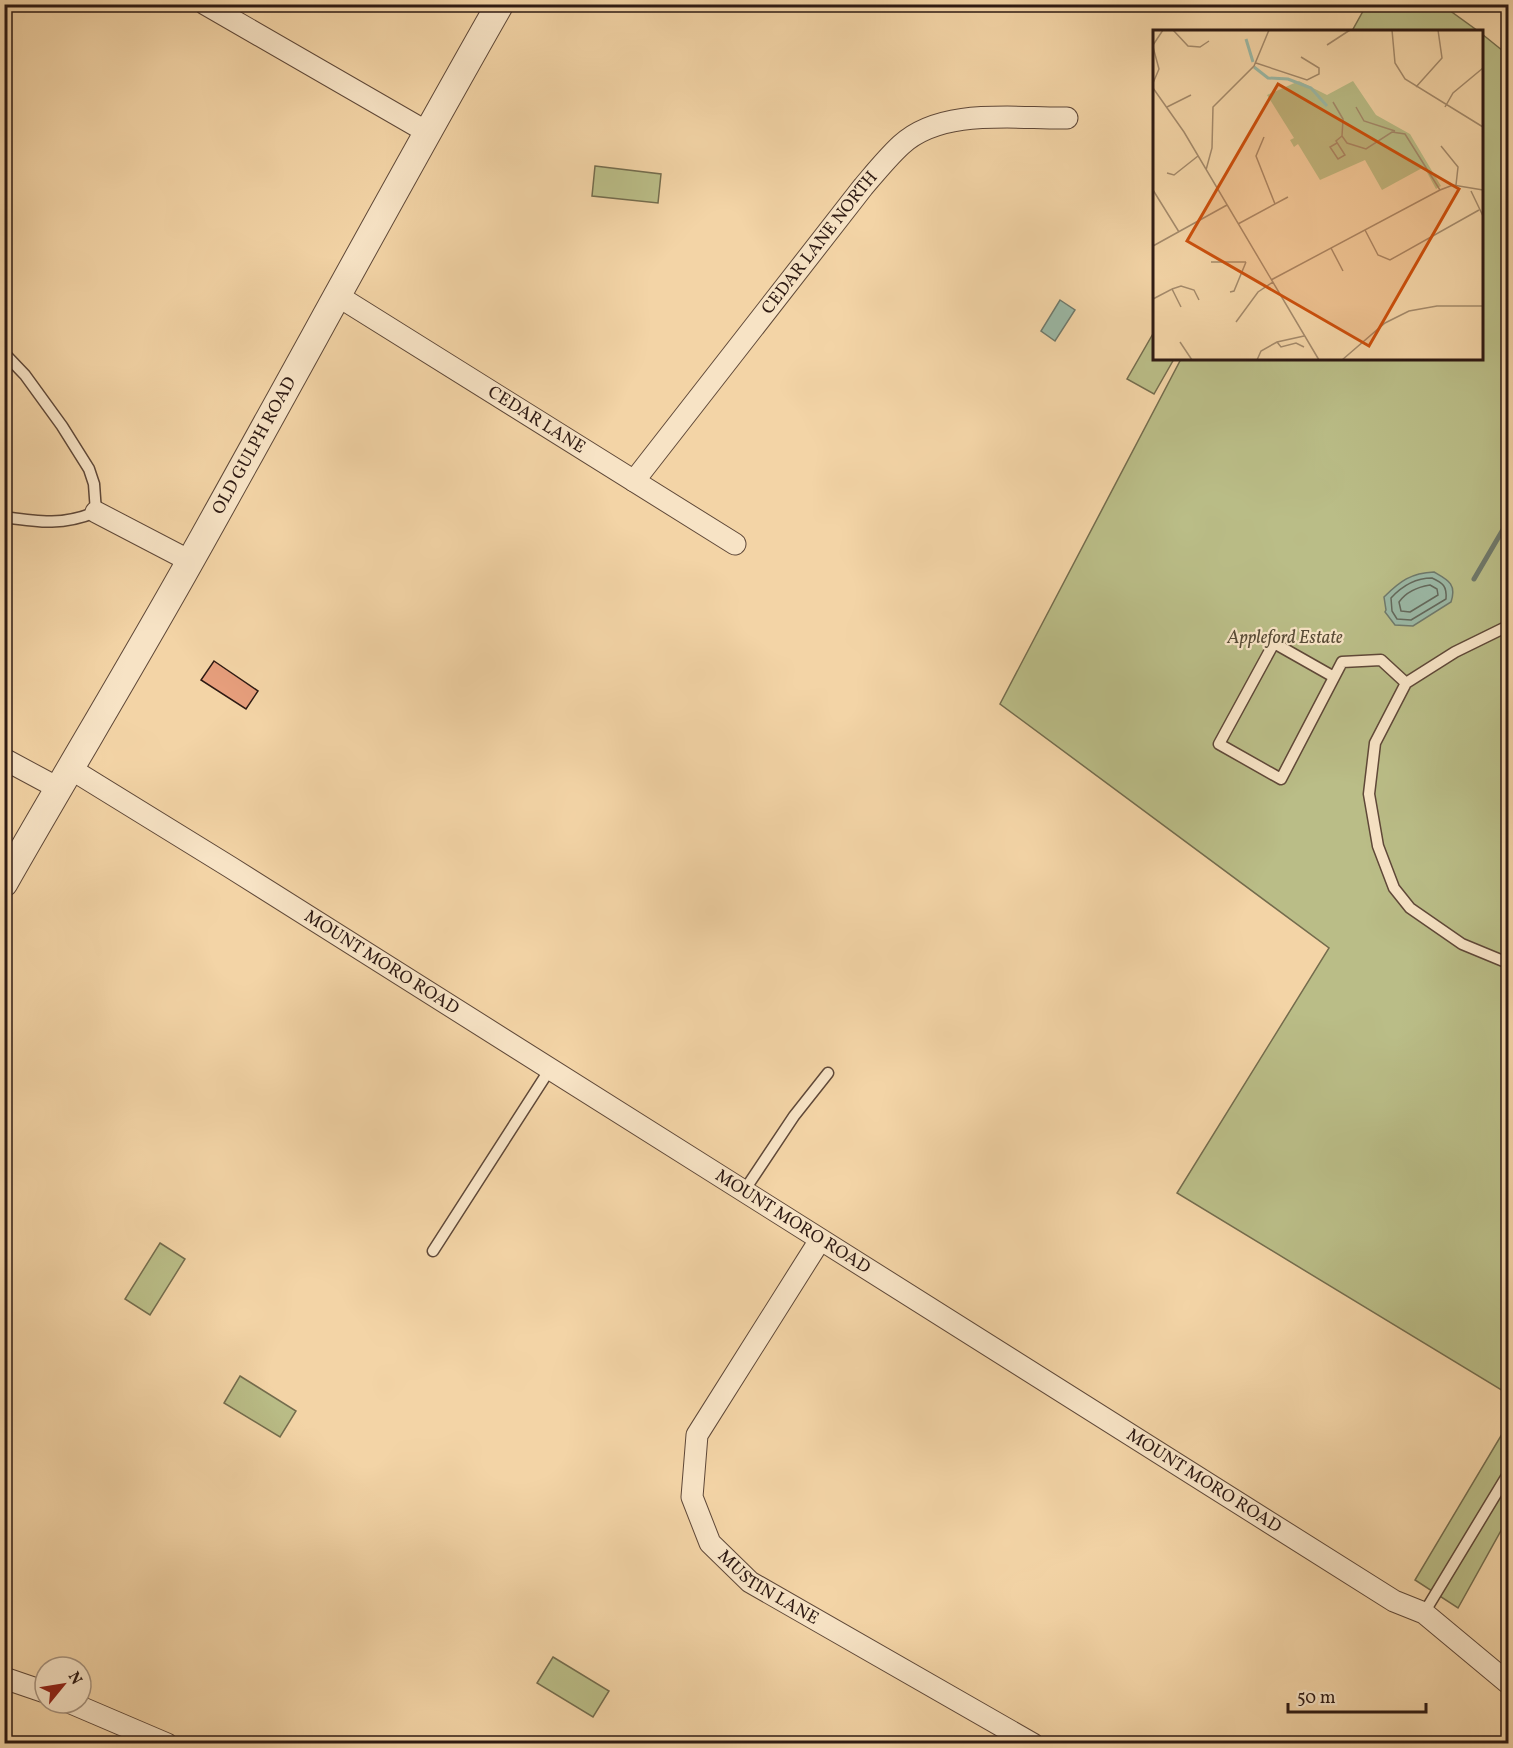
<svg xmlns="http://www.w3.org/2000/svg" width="1513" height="1748" font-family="Vollkorn,serif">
<rect width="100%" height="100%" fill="#f3d4a6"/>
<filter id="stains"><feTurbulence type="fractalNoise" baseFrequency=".00333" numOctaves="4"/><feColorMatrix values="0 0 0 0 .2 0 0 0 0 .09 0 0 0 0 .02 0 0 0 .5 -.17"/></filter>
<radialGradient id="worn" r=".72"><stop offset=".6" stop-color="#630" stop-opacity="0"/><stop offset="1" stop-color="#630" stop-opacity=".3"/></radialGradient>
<path fill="#babd87" stroke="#746c4d" stroke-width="1.5" d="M1367 4 1442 5 1478 31H1352Z
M1482 34 1508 55V1394L1177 1193 1329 948 1000 704 1181 359 1482 358Z
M595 166 661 174 658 203 592 196Z
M1154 332V358L1174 359 1154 394 1127 379Z
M160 1243 185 1259 150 1315 125 1299Z
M240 1376 296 1411 280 1437 224 1403Z
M1508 1424V1518L1458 1608 1415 1580Z
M553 1657 609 1691 593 1717 537 1683Z"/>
<path fill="#9bb8a5" stroke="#6f796b" stroke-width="1.5" d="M1060 300 1075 310 1055 341 1041 331Z
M1434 572C1448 580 1457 584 1451 602L1413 626 1395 625 1385 612 1386 610 1384 597C1400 581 1411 573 1434 572Z"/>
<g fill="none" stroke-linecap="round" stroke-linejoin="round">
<path stroke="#64695c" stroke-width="1.5" d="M1432 578C1443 583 1447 586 1446 599L1411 620 1397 619 1392 611 1391 598C1402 586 1416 578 1432 578Z
M1430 585 1437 589 1438 595 1410 612 1401 611 1399 602C1406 592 1418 587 1430 585Z"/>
<path stroke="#6f796b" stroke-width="5" d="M1474 579 1508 521"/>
</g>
<path fill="#e69e7c" stroke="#2e1a13" stroke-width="1.5" d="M214 661 258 691 246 709 201 680Z"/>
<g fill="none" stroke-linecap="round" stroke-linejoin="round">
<defs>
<path id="service" d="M4 353 25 375 62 426 89 469 94 484 96 512C62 526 39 522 4 517
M1508 626 1455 652 1406 683 1375 743 1369 794 1378 846 1394 888 1410 908 1462 944 1508 963
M1334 677 1274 643 1219 744 1281 779 1342 662 1381 660 1406 683
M744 1191 794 1116 828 1073
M433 1251 550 1069
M1424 1613 1508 1474"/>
<g id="minor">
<path d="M205 4 427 132"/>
<path id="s1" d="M338 296 735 544"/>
<path id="s2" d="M634 481 863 187C875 173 887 158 901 145 942 107 1016 119 1067 118"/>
<path d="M96 512 190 561"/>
<path d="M4 759 58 788"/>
<path id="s3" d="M71 769 230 867 1394 1601 1424 1613 1508 1683"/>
<path id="s4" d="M820 1240 697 1435 692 1497 710 1543 750 1582 1033 1744"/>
<path d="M4 1678 45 1692"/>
<path d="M71 1703 167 1744"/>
</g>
<g id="tertiary">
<path id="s5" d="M4 883C66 774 131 667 192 558 295 374 395 188 500 4"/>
</g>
</defs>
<use href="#service" stroke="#5f4838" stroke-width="13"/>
<use href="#minor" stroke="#5f4838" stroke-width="23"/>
<use href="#tertiary" stroke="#5f4838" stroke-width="29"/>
<use href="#service" stroke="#f7e3c5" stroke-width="10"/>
<use href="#minor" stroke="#f7e3c5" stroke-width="21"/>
<use href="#tertiary" stroke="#f7e3c5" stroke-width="27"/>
</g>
<g text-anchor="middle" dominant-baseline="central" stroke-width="4.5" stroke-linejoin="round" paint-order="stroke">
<g font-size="18" fill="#2e1a13" stroke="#f7e3c5">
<text stroke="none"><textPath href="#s2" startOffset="302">CEDAR LANE NORTH</textPath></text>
<text stroke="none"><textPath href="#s1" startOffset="234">CEDAR LANE</textPath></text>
<text stroke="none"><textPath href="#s5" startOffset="504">OLD GULPH ROAD</textPath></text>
<text stroke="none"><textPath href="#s3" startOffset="366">MOUNT MORO ROAD</textPath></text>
<text stroke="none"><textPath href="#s3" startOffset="852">MOUNT MORO ROAD</textPath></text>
<text stroke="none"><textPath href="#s3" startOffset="1338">MOUNT MORO ROAD</textPath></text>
<text stroke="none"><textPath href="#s4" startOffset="416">MUSTIN LANE</textPath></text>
</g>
<g font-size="18" font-style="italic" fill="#584b36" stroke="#f7e3c5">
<text x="1285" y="638">Appleford Estate</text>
</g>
</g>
<g transform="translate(1153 30)">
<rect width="330" height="330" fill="#f3d4a6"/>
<path d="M146 51 174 65 200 51 223 85 257 104 288 156 283 159 271 137 229 160 212 130 167 150 145 114 141 117 137 110 141 108 114 65Z" fill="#babd87"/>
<path fill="none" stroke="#9bb8a5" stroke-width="3" d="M93 9 100 32M101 37 115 48 135 49 158 58 174 76"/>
<path fill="none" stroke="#a48a6b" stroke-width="1.5" d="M20 0 35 16 47 17 56 11M239 0 242 33 252 49 330 97M0 15 10 0M174 15 197 0M0 17 6 39 0 53M103 33 154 50 166 44V38L148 27M263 57 289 28 285 0M0 58 31 102 166 330M180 72 190 89 189 106 194 113 213 119 239 102 252 104 287 160M14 77 38 65M203 77 211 91 242 101M292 77 300 63 330 38M111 107 103 126 122 174M184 113 177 117 185 129 192 125 183 111 189 106M288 116 305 137 303 155M53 140 59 118 60 77 101 36 116 0M14 143 21 145 45 126M0 160 26 202M318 161 330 186M85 194 135 167M212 200 225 225 237 230 326 180M0 216 74 175M178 218 190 241M58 232H93M118 250 287 160 300 155 330 160M19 259 28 256 41 260 46 270M77 262 81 261 93 232M0 269 19 259 28 277M83 292 105 262 120 252M27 312 39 330M124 312 128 317 143 313 151 317M104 330 108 321 124 312 151 306M189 330 232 293 256 281 284 276H330"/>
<path fill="#cc500d" fill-opacity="0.15" stroke="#cc500d" stroke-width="3" d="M125 54 306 159 216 316 34 211Z"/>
<rect width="330" height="330" fill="none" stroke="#2e1a13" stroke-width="3"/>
</g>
<rect width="1513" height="1748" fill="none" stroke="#f3d4a6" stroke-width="24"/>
<rect x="6" y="6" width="1501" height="1736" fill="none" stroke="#2e1a13" stroke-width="3"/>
<rect x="12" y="12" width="1489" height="1724" fill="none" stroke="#2e1a13" stroke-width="1.5"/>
<g transform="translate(63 1685) rotate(60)"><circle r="28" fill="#f7e3c5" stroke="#a7937e" stroke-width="1.5"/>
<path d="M0-4.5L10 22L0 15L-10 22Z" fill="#8f2418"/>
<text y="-9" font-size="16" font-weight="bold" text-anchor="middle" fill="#2e1a13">N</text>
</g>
<path d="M1288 1703v9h138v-9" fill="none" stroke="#2e1a13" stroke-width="3"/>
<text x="1297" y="1703" font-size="18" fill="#2e1a13" stroke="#f7e3c5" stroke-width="4.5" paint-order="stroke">50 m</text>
<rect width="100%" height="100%" filter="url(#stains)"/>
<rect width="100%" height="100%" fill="url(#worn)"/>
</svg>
